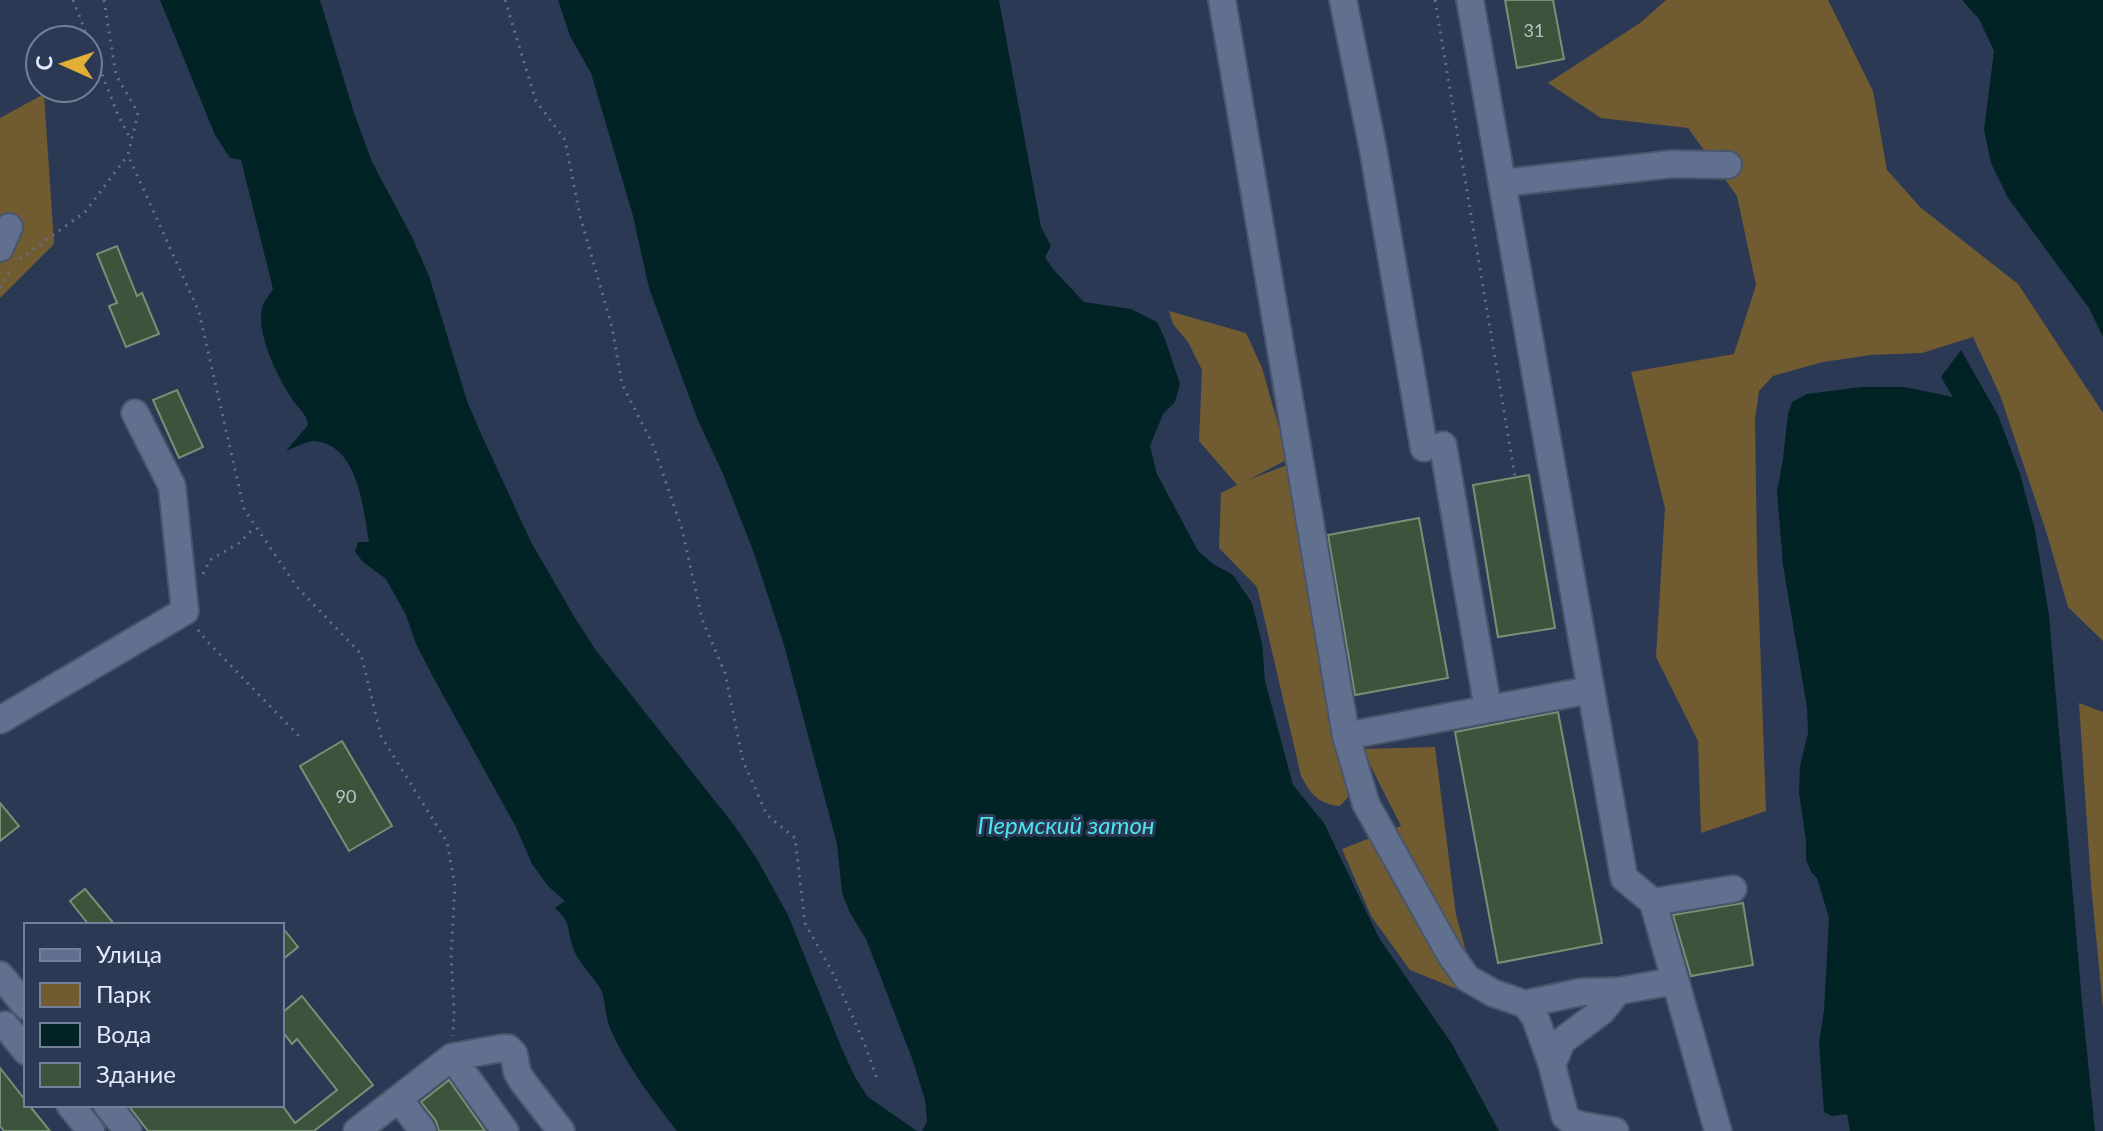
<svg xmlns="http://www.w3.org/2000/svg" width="2103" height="1131" font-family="Lato,sans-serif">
<rect width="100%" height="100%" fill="#2c3954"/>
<path fill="#715c32" d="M1666 0H1828L1873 91 1887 170 1920 207 2018 284 2103 413V641L2068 607 2047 534 2000 395 1973 337 1922 353 1871 355 1823 362 1773 376 1759 391 1755 420 1757 556 1766 811 1701 833 1698 741 1656 657 1665 508 1631 372 1734 354 1756 285 1737 196 1688 128 1601 118 1548 83 1640 23Z
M44 94 54 244 0 298V118Z
M1169 311 1246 333 1262 368 1288 459 1248 480 1287 465 1323 581 1348 797 1340 806C1318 804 1311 794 1301 776L1257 587 1219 548 1221 493 1237 485 1199 441 1202 370 1188 342 1173 324Z
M2079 703 2103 712V1009L2091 884Z
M1435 747 1456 915 1479 998 1410 970 1371 916 1342 849 1401 826 1362 749Z"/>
<path fill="#022326" d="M160 0H320L354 113 372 162 412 237 429 276 467 401 482 436 531 542 575 618 595 649 734 825 757 859 788 915 842 1049 855 1077 868 1097 917 1131H677C652 1099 626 1065 610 1028 605 1017 606 1003 602 992 594 975 577 963 572 945 566 926 572 924 555 908L565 901 548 886 532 864 516 827 433 677 416 644 406 615 386 579 363 562 355 552 358 542H369C363 509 359 447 316 441 307 440 294 448 286 451L308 425C306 412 299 410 292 399 278 378 254 331 263 305 265 300 270 294 273 289L241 160 230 158 215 135Z
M558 0H999L1041 227 1051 246 1045 257 1053 269 1084 302 1131 309 1157 322 1165 339 1180 384 1175 402 1163 414 1150 446 1157 474 1198 551 1213 564 1233 575 1252 603 1262 643 1265 681 1293 785 1324 823 1379 938 1452 1044 1499 1131H922L927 1122 925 1100 913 1061 866 939 850 913 842 893 837 844 784 645 754 553 723 474 697 418 649 288 633 216 591 73 570 36Z
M1962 0H2103V337L2089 308 2008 198 1991 163 1984 130 1994 51 1979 19Z
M1961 350 1998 415 2020 474 2035 530 2049 615 2082 1002 2095 1131H1850L1847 1114 1832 1116 1824 1112 1819 1043 1824 1010 1829 918 1817 878 1812 873 1806 860V841L1799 792 1800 766 1808 733 1807 708 1783 565 1777 492 1783 459 1788 414 1792 402 1807 394 1861 387H1904L1953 397 1941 377Z"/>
<path fill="#3c543b" stroke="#779176" stroke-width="2" d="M1505 0H1553L1564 59 1517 68Z
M117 246 137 296 142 293 159 334 126 347 109 306 117 303 97 254Z
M177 390 203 447 179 458 153 400Z
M1529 475 1555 628 1498 637 1473 485Z
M1419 518 1448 678 1355 695 1328 535Z
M1558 712 1602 943 1498 963 1455 732Z
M342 741 392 826 349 851 300 766Z
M0 803 19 826 0 841Z
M85 889 115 925H89L70 901Z
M1743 903 1753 965 1691 976 1673 915Z
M282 927 298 947 282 960Z
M302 996 373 1085 314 1131H148L128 1105H282L295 1123 337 1090 297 1039 292 1044 282 1031V1013Z
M0 1068 26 1101V1105H29L50 1131H4L0 1126Z
M449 1080 485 1131H439L436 1121 421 1102Z"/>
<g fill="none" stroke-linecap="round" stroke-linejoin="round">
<defs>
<path id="minor" d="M1222 0 1346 736 1366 804 1450 954 1467 978 1493 993 1525 1004 1535 1017 1552 1065 1565 1116 1572 1122 1580 1125 1615 1131
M1343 0 1373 149 1424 448
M1470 0 1624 878 1653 902 1718 1131
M1502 183 1672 164 1728 165
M0 248 9 227
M1443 445 1488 709
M0 720 185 611 172 486 135 413
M1346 736 1590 690
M1653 902 1733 889
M0 975 26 1006
M1525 1004 1581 992 1618 991 1675 981
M0 1026 5 1025 26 1051
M452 1057 505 1131
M1552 1065 1562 1041 1602 1011 1618 991
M399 1099 423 1131
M70 1105 91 1131
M107 1105 128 1131
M357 1131 452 1057 502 1048H508L514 1054 517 1072 523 1082 561 1131"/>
</defs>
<use href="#minor" stroke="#49556b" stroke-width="30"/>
<path stroke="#647088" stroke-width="3" stroke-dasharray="2 6" stroke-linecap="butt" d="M73 0 118 115 131 140
M104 0 116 75 138 113 128 155 199 312 244 509 297 587 361 654 381 736 447 842 455 886 451 955 454 1009 453 1036
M505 0 536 101 565 140 580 216 612 327 622 384 653 445 682 529 702 619 725 673 743 761 767 815 795 838 805 923 835 977 865 1045 878 1082
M1435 0 1515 477
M20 259 85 212 128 155
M0 288 12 267
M203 574 210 560 239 543 255 527
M198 630 206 640 300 737"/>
<use href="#minor" stroke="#61708e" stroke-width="26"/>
</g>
<g text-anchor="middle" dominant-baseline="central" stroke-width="6" stroke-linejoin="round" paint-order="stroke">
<g font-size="18" fill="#b8c4cb">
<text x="1534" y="30">31</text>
<text x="346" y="796">90</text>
</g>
<g font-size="24" font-style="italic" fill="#4ce2ef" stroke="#2c3954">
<text x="1066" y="824">Пермский затон</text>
</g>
</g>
<rect x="24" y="923" width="260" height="184" fill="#2c3954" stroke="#748097" stroke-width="2"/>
<rect x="40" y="949" width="40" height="12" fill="#61708e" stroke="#748097" stroke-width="2"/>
<text x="96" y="963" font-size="24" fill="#e1eafb">Улица</text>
<rect x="40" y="983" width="40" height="24" fill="#715c32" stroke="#748097" stroke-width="2"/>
<text x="96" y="1003" font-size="24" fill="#e1eafb">Парк</text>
<rect x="40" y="1023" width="40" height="24" fill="#022326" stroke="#748097" stroke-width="2"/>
<text x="96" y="1043" font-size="24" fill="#e1eafb">Вода</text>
<rect x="40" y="1063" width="40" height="24" fill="#3c543b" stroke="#748097" stroke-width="2"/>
<text x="96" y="1083" font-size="24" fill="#e1eafb">Здание</text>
<g transform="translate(64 64) rotate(273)"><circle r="38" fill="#2c3954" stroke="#748097" stroke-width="2"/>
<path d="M0-6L14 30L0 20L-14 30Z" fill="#e3ae35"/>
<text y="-12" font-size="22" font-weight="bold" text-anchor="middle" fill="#e1eafb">С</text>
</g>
</svg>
